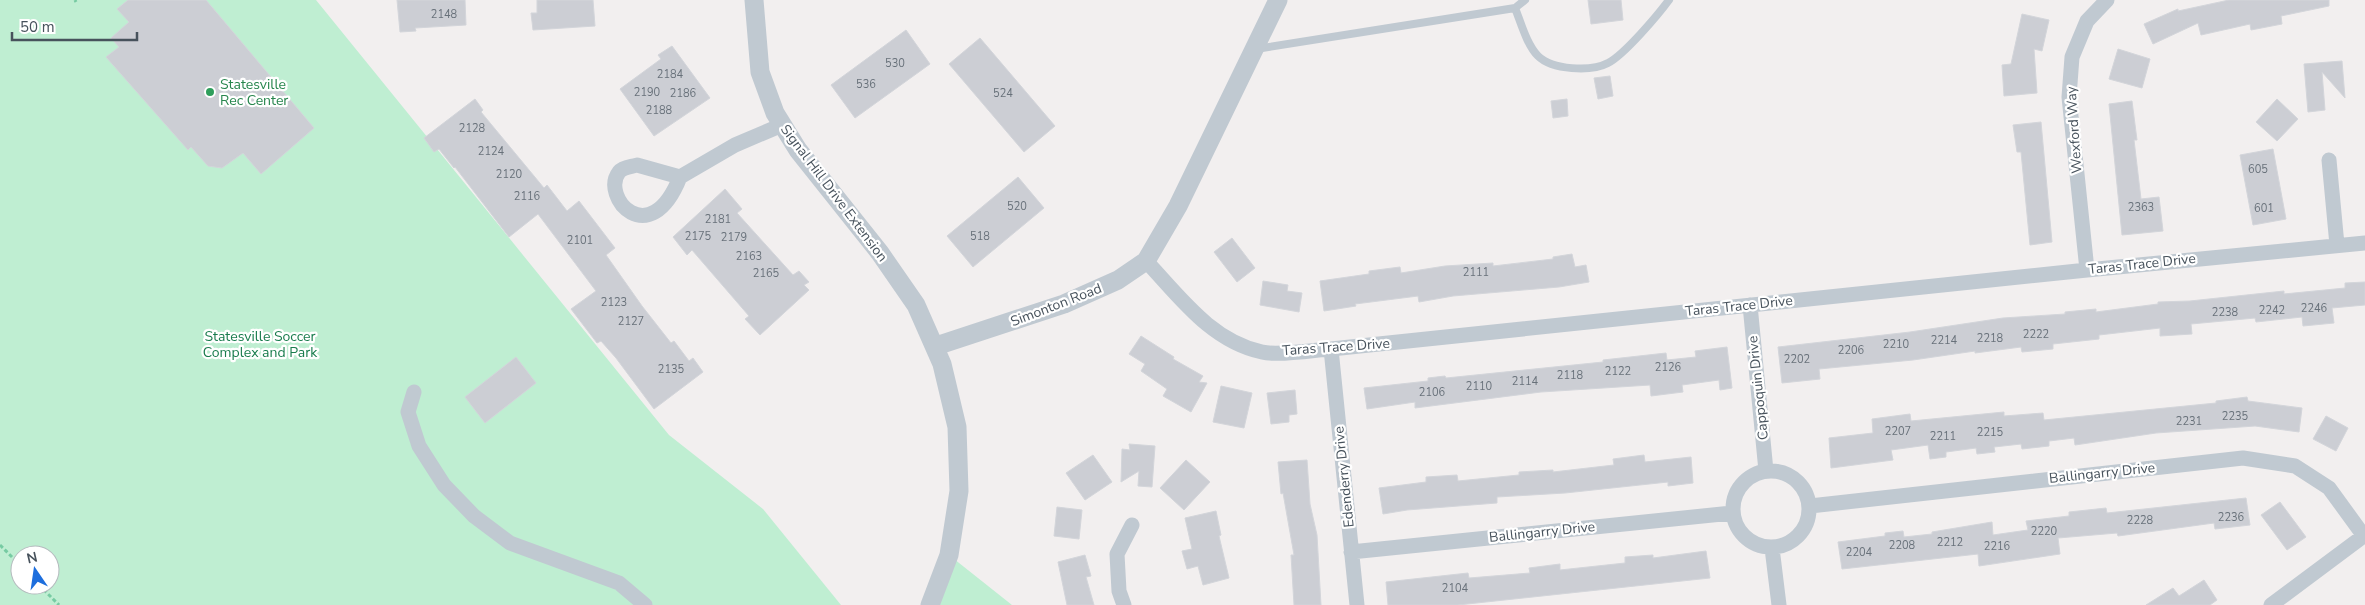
<svg xmlns="http://www.w3.org/2000/svg" width="2365" height="605" font-family="'Nunito Sans',sans-serif">
<rect width="100%" height="100%" fill="#f2efef"/>
<path fill="#bfeed2" fill-rule="evenodd" d="M0 0H316L669 435 763 509 841 605H0ZM20 555H50V585H20Z
M949 555 1012 605H927Z"/>
<path fill="#ccced4" stroke="#d3d5da" d="M128 0H206L314 128 261 174 243 153 222 168 208 166 191 147 188 150 106 57 119 47 111 38 129 22 117 9Z
M397 0H465L466 25 415 28 416 31 400 32Z
M537 0H593L595 26 533 30 531 13H537Z
M1588 0H1621L1623 20 1591 24Z
M2229 0H2329V6L2281 16 2282 24 2251 30 2250 24 2201 35 2198 23 2153 44 2144 24 2178 9V11Z
M2022 14 2049 20 2042 51 2034 49 2037 93 2004 96 2002 65 2011 64Z
M906 30 930 64 855 118 831 85Z
M980 38 1055 126 1024 152 949 64Z
M672 46 710 98 654 136 620 89 661 59 658 55Z
M2118 49 2150 59 2142 88 2109 79Z
M2342 61 2345 98 2322 72 2325 110 2308 112 2304 64Z
M1610 76 1613 96 1598 99 1594 78Z
M475 99 483 110 481 112 544 188 547 185 567 211 579 201 615 248 606 255 642 306 671 343 674 341 689 361 693 358 703 372 654 409 616 358 601 341 597 343 571 309 596 291 538 214 509 237 455 167 454 168 439 149 434 152 424 138Z
M1567 99 1568 116 1553 118 1551 101Z
M2277 99 2298 119 2277 141 2256 122Z
M2132 101 2137 140H2134L2141 199 2159 197 2163 231 2122 235 2109 104Z
M2041 122 2052 242 2030 245 2021 152H2017L2013 125Z
M2273 149 2286 219 2253 225 2240 155Z
M1018 177 1044 208 973 267 947 236Z
M725 189 742 209 737 213 793 275 799 271 809 282 804 285 809 290 760 335 745 319 749 316 692 250 687 255 673 237Z
M1232 238 1255 268 1237 282 1214 252Z
M1572 254 1575 267 1586 265 1589 282 1559 287 1453 296 1419 302 1418 296 1355 304 1356 306 1324 311 1320 281 1369 274V271L1400 267 1401 273 1445 266 1493 263V266L1553 259V257Z
M1263 281 1288 285 1287 291 1302 293 1299 312 1260 305Z
M2365 282V305L2332 308 2334 323 2303 326 2302 317 2256 322 2255 318 2191 324 2192 334 2160 336V328L2099 335V339L2053 344V349L2022 352 2021 347 1975 353V351L1913 360 1819 369 1820 379 1782 383 1778 347 1910 332 2003 318 2065 314V312L2096 309V312L2158 304V302L2190 301 2284 291V294L2345 288V283Z
M1141 336 1174 357 1173 359 1203 376 1199 382 1207 383 1191 412 1163 396 1167 389 1141 371 1145 364 1129 354Z
M1727 347 1732 388 1720 390 1719 380 1682 385 1683 392 1651 396 1650 385 1541 392 1415 408V402L1367 409 1364 388 1428 381V378L1445 376 1446 378 1603 362V360L1666 353 1667 360 1696 357 1695 351Z
M516 357 536 383 485 423 465 397Z
M1221 386 1252 393 1244 428 1213 422Z
M1295 390 1297 414 1289 415V422L1271 424 1267 393Z
M2247 397 2248 401 2302 408 2299 432 2255 426 2156 433 2075 445 2074 438 2049 441V446L2022 449 2021 444 1994 447 1995 452 1977 454 1976 448 1946 452V457L1930 459 1928 445 1891 450 1893 460 1831 468 1829 438 1873 433 1872 419 1910 414 1911 421 2004 412V416L2043 413 2044 420 2216 403V401Z
M2326 416 2348 428 2336 451 2313 439Z
M1129 444 1155 446 1152 487 1138 486 1139 471 1121 482 1122 449 1130 450Z
M1093 455 1112 482 1085 500 1066 473Z
M1644 455 1645 462 1691 457 1693 483 1668 486V482L1565 493 1497 497V503L1407 510 1383 514 1379 488 1426 482V477L1457 475 1458 481 1519 475V472L1553 470V472L1614 465 1613 459Z
M1186 460 1210 482 1184 510 1160 488Z
M1307 460 1310 504 1317 535 1321 605H1294L1291 555H1294L1283 493 1281 494 1278 462Z
M2246 498 2250 525 2215 529 2214 523 2118 536 2117 533 2058 538 2060 554 1979 566 1978 554 1842 569 1838 542 1885 536V533L1903 531 1904 537 1932 534V532L1992 522 1993 535 2028 530 2026 521 2069 516V512L2106 508 2107 513Z
M2280 502 2306 537 2287 550 2261 515Z
M1057 507 1082 510 1079 539 1054 536Z
M1216 511 1221 535 1219 536 1229 578 1203 585 1198 566 1187 569 1182 551 1192 549 1185 518Z
M1706 551 1710 578 1458 605H1388L1386 582 1468 573 1469 578 1530 573 1529 568 1560 564V570L1625 563V557L1653 555V558Z
M1085 555 1091 576 1086 577 1094 605H1067L1058 562Z
M2204 580 2217 600 2210 605H2146L2173 588 2179 596Z"/>
<g fill="none" stroke-linecap="round" stroke-linejoin="round">
<path stroke="#77cba3" stroke-width="3" stroke-dasharray="4 2.5" stroke-linecap="butt" d="M75 0 76 2
M0 545 20 565
M39 585 59 605"/>
<path stroke="#c0c9d1" stroke-width="8" d="M1515 8C1521 23 1527 45 1538 56 1552 70 1591 72 1608 63 1624 55 1658 15 1669 0
M1256 49 1515 8 1525 0"/>
<path stroke="#c0c9d1" stroke-width="15" d="M2329 160 2337 245
M637 165 680 177C650 253 600 197 619 172 623 167 631 167 637 165Z
M680 177 735 145 782 125
M1146 261C1180 297 1211 341 1262 352 1278 356 1313 350 1331 349L2087 270 2365 243
M2087 270 2069 97 2072 57 2087 21 2107 0
M1750 305 1766 471
M1331 349 1357 605
M414 392 408 412 419 446 444 485 474 516 510 543 619 583 645 605
M1733 509a38 38 0 1 1 76 0a38 38 0 1 1-76 0Z
M1810 506 2243 458 2295 466 2329 488 2364 536
M1772 548 1779 605
M1351 552 1732 513
M1124 605 1119 591 1117 554 1132 525
M2271 605 2365 535"/>
<path stroke="#c0c9d1" stroke-width="19" d="M754 0 760 72 775 113 798 150 880 253 916 305 942 364 957 427 959 491 949 555 930 605
M936 346 1064 304 1118 280 1146 261 1178 206 1278 0"/>
</g>
<circle fill="#2e9e5b" stroke="#fff" stroke-width="2" cx="210" cy="92" r="5"/>
<g text-anchor="middle" dominant-baseline="central" stroke-width="4.5" stroke-linejoin="round" paint-order="stroke">
<g font-size="11" fill="#68717a">
<text x="444" y="14">2148</text>
<text x="895" y="63">530</text>
<text x="670" y="74">2184</text>
<text x="866" y="84">536</text>
<text x="647" y="92">2190</text>
<text x="683" y="93">2186</text>
<text x="1003" y="93">524</text>
<text x="659" y="110">2188</text>
<text x="472" y="128">2128</text>
<text x="491" y="151">2124</text>
<text x="2258" y="169">605</text>
<text x="509" y="174">2120</text>
<text x="527" y="196">2116</text>
<text x="1017" y="206">520</text>
<text x="2141" y="207">2363</text>
<text x="2264" y="208">601</text>
<text x="718" y="219">2181</text>
<text x="698" y="236">2175</text>
<text x="980" y="236">518</text>
<text x="734" y="237">2179</text>
<text x="580" y="240">2101</text>
<text x="749" y="256">2163</text>
<text x="1476" y="272">2111</text>
<text x="766" y="273">2165</text>
<text x="614" y="302">2123</text>
<text x="2314" y="308">2246</text>
<text x="2272" y="310">2242</text>
<text x="2225" y="312">2238</text>
<text x="631" y="321">2127</text>
<text x="2036" y="334">2222</text>
<text x="1990" y="338">2218</text>
<text x="1944" y="340">2214</text>
<text x="1896" y="344">2210</text>
<text x="1851" y="350">2206</text>
<text x="1797" y="359">2202</text>
<text x="1668" y="367">2126</text>
<text x="671" y="369">2135</text>
<text x="1618" y="371">2122</text>
<text x="1570" y="375">2118</text>
<text x="1525" y="381">2114</text>
<text x="1479" y="386">2110</text>
<text x="1432" y="392">2106</text>
<text x="2235" y="416">2235</text>
<text x="2189" y="421">2231</text>
<text x="1898" y="431">2207</text>
<text x="1990" y="432">2215</text>
<text x="1943" y="436">2211</text>
<text x="2231" y="517">2236</text>
<text x="2140" y="520">2228</text>
<text x="2044" y="531">2220</text>
<text x="1950" y="542">2212</text>
<text x="1902" y="545">2208</text>
<text x="1997" y="546">2216</text>
<text x="1859" y="552">2204</text>
<text x="1455" y="588">2104</text>
</g>
<g font-size="14" fill="#27864d" stroke="#fff" text-anchor="start">
<text x="220" y="84">Statesville<tspan x="220" dy="16">Rec Center</tspan></text>
</g>
<g font-size="14" fill="#47525c" stroke="#fff">
<text transform="translate(2074 130) rotate(-94)">Wexford Way</text>
<text transform="translate(834 193) rotate(53)">Signal Hill Drive Extension</text>
<text transform="translate(2142 264) rotate(-6)">Taras Trace Drive</text>
<text transform="translate(1056 305) rotate(-21)">Simonton Road</text>
<text transform="translate(1739 306) rotate(-6)">Taras Trace Drive</text>
<text transform="translate(1336 347) rotate(-4)">Taras Trace Drive</text>
<text transform="translate(1758 388) rotate(-96)">Cappoquin Drive</text>
<text transform="translate(2102 473) rotate(-6)">Ballingarry Drive</text>
<text transform="translate(1344 477) rotate(-96)">Edenderry Drive</text>
<text transform="translate(1542 532) rotate(-6)">Ballingarry Drive</text>
</g>
<g font-size="14" fill="#197c4d" stroke="#fff">
<text x="260" y="336">Statesville Soccer<tspan x="260" dy="16">Complex and Park</tspan></text>
</g>
</g>
<g transform="translate(35 570) rotate(347)"><circle r="24" fill="#ffffff" stroke="#b5babe"/>
<path d="M0-4L9 19L0 12L-9 19Z" fill="#1d6edd"/>
<text y="-8" font-size="14" font-weight="bold" text-anchor="middle" fill="#47525c">N</text>
</g>
<path d="M12 32v8h125v-8" fill="none" stroke="#47525c" stroke-width="2.5"/>
<text x="20" y="32" font-size="15" fill="#47525c" stroke="#ffffff" stroke-width="4" paint-order="stroke">50 m</text>
</svg>
